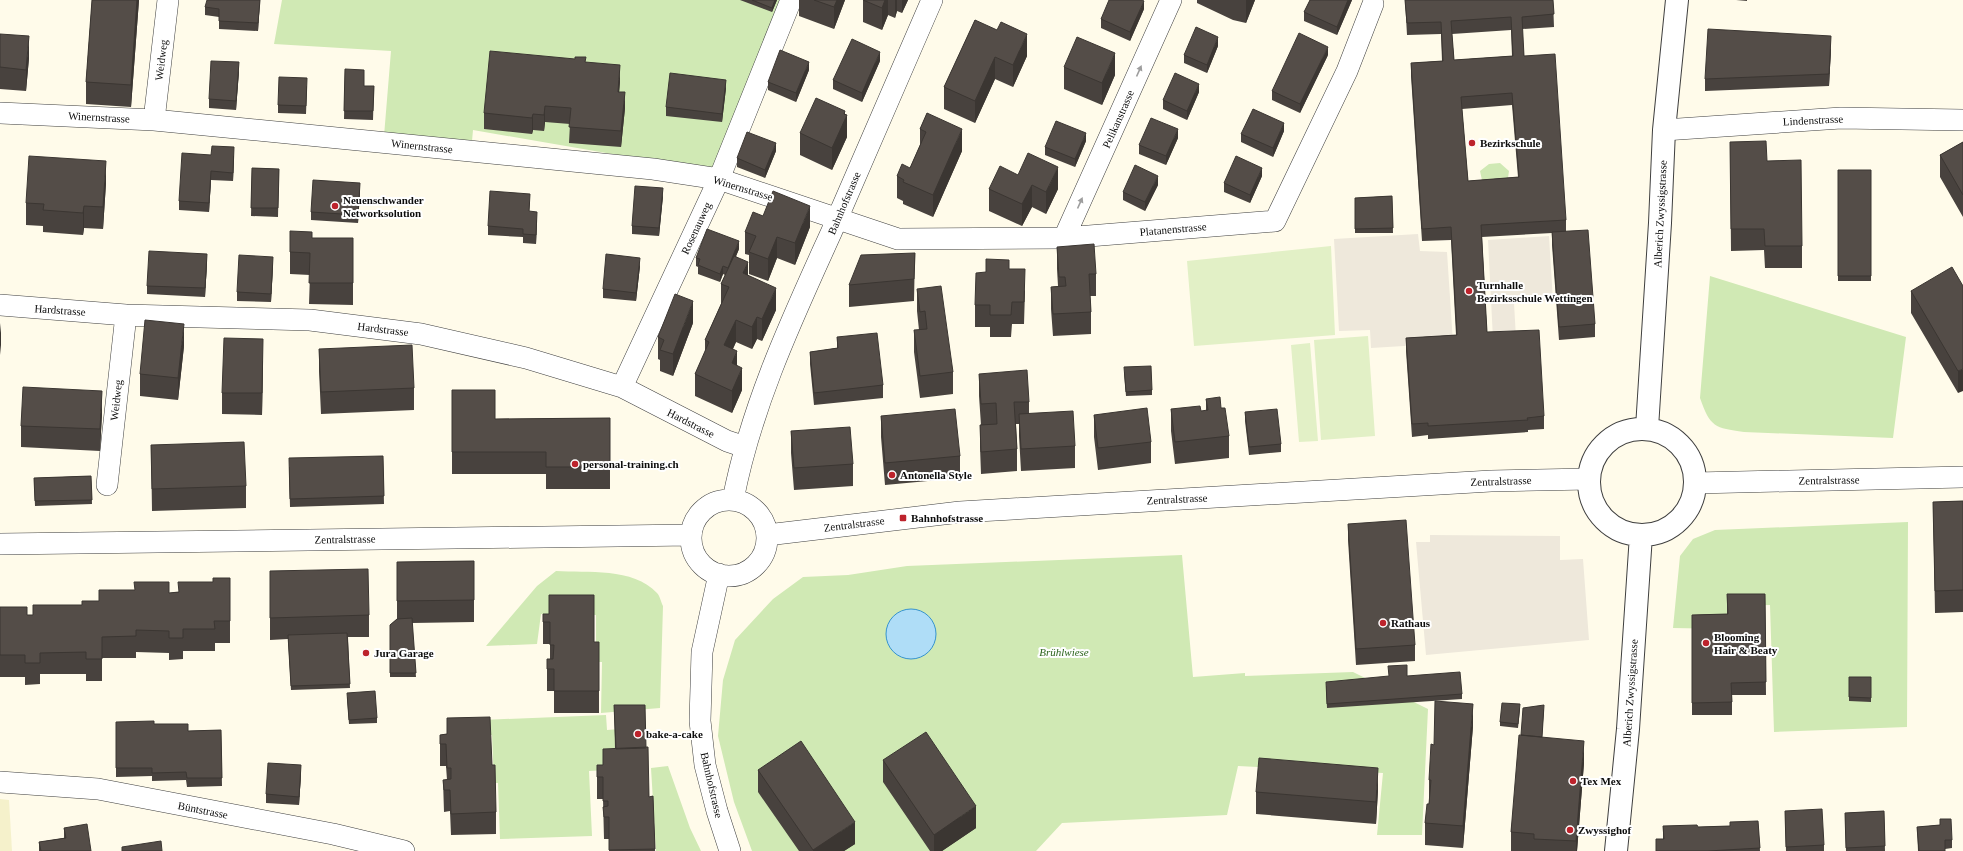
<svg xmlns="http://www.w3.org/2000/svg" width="1963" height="851" font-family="Georgia,serif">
<rect width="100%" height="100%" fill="#fffbea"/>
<path fill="#f5f1cb" d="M0 799 9 800 12 851H0Z"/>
<path fill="#d0e9b4" d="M282 0H780L716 172 473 130 472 141 384 136 391 51 274 44Z
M1500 163 1509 171 1507 185H1483L1480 171 1489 164Z
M1710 276 1906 337 1893 438 1744 432C1715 428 1710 427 1700 398Z
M1908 522 1907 727 1774 732 1770 605 1727 606V629L1673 628 1680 556 1693 539 1715 530Z
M1182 555 1193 677 1245 673V676L1353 672 1428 709 1422 835H1377L1383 773 1238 766 1227 815 1062 823 1036 851H752L734 802 718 736 723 680 735 640 773 599 803 577 848 575 907 566Z
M556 571C587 573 633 567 657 593 660 596 661 602 663 606L660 708 601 713 602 662H596V615L541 614 537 644 486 646 537 586Z
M606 715 607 730 645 727V768L589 771 592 836 500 839 498 783H494L492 735 483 734 482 720Z
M668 766 690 828 701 851H656L651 768Z"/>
<path fill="#e2f0c6" d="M1331 246 1335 335 1194 346 1187 261Z
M1368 336 1375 436 1321 440 1314 340Z
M1310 343 1318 441 1299 442 1291 345Z"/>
<path fill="#eee8db" d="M1418 234 1420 251 1447 252 1453 343 1371 348 1370 330 1339 331 1334 239Z
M1549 236 1553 301 1514 303 1516 338 1493 339 1488 240Z
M1430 535 1560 536V560L1583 559 1589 640 1426 655 1416 542H1430Z"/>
<path fill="#afddf7" stroke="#3593cf" d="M886 634a25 25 0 1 1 50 0a25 25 0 1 1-50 0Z"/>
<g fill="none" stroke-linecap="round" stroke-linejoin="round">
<defs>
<path id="minor" d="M0 113 154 120 653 169 719 179 898 239 1064 238 1275 221 1347 71 1373 4
M154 120 168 0
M1664 130 1841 118 1963 120
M1064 238 1171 0
M0 305 126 315 310 320 421 334 526 358 622 387 727 441 745 447
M622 387 719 179 791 0
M1696 483 1963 477
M107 485 126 315
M691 538a38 38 0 1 1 76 0a38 38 0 1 1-76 0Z
M733 500C751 406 792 319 831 233 865 156 898 78 932 0
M767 535 960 512 1491 481 1589 479
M0 544 691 535
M719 574 702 652 700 721 705 765 717 811 730 851
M0 782 98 789 333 834 404 851"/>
<path id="tertiary" d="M1647 428 1660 223 1664 130 1677 0
M1589 482a53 53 0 1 1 106 0a53 53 0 1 1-106 0Z
M1616 851 1628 729 1641 535"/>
</defs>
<use href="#minor" stroke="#3f3f3f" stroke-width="22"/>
<use href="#tertiary" stroke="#3f3f3f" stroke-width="24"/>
<use href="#minor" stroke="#fff" stroke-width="21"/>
<use href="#tertiary" stroke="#fff" stroke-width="22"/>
</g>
<path fill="#48423e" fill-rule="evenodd" d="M92 0H139L131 107 86 104V82Z
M260 0 258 31 219 29V17L205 15V7Z
M740 0H777L772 12Z
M799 0H845L834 29 799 16Z
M863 0H908L902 13 897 11 895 18 888 15 882 30 863 22Z
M1197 0H1255L1246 23 1233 20 1197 3Z
M1310 0H1352L1337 35 1304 21V12Z
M1405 0H1553L1554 27 1522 29 1524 56 1566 220V231L1595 324V337L1559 340 1552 245V233L1482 237 1487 332 1544 416V429L1528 430V432L1428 439V435L1412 437 1406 351V338L1456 335 1451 240 1422 241 1411 76V63L1442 61 1441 34 1407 35ZM1511 30 1512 56 1454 60 1452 34ZM1512 105 1518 177 1468 181 1462 109Z
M1736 0H1747V1Z
M1144 9 1130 41 1101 28V19Z
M975 20 1027 56 1013 87 995 79 975 123 944 109V87Z
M0 34 29 58 26 91 0 89Z
M1218 46 1207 73 1184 63V55Z
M1831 49 1829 86 1705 91V79Z
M1328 55 1300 113 1272 100V91Z
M880 61 862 102 833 89V80Z
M586 62 620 81 619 92 625 108 621 147 569 143 570 124 545 122 544 131 533 130 532 134 484 129V113Z
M1064 67 1115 75 1102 105 1064 89Z
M345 69 364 86H374L373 120 344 119Z
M809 70 796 102 768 90V82Z
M239 71 236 110 209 108V99Z
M307 86 306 114 278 113V105Z
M726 88 722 122 666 116V107Z
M1199 92 1187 120 1163 109V100Z
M927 113 962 151 933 217 903 204V201L897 198V176L910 168 920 145V129Z
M845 114 847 137 832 170 800 155V133Z
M1284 131 1273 157 1241 142V134Z
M1178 138 1166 165 1139 154V145Z
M1086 141 1075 167 1045 155V147Z
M1730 142 1767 161 1802 246V268H1765L1764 250 1731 251Z
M1963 142V217L1940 177V155Z
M776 151 765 178 737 167V158Z
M211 155 234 156 233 181 211 180 209 212 179 210V201Z
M252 168 279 169 278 217 251 216Z
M1838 170H1871V281H1838Z
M1018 175 1058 189 1046 214 1032 207 1022 226 989 211V189Z
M1262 176 1250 203 1224 192V183Z
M106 183 103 229 84 228 83 235 43 232V226L26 225V203Z
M1158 185 1145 211 1123 200V192Z
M360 192 358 223 311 220V212Z
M663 196 659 236 632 234V226Z
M1392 196 1393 233H1355V198Z
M530 202 529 212 537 221 536 244 523 243V237L488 235V226Z
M763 216 810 227 795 265 777 258 768 281 749 274V255L745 254V232Z
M290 231 312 238 353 260V305L309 304 310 275 290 274Z
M1057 247 1096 274V296H1090L1091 312V334L1053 336 1051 309V287L1058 286 1057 269Z
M739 249 736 256 748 276 776 310 762 341 757 339 752 349 736 342 733 349 737 365 742 390 732 413 695 396V374L705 352V340L721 304V284L725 275 723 274 720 282 698 274V267L696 266V258Z
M915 253 914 301 849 307V285Z
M207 263 205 297 147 294V286Z
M273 265 271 302 237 301V292Z
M640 266 636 301 603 298V289Z
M1009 269 1025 291 1024 324H1012L1011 337H990V327H975V305L986 272Z
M1963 286 1958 393 1911 313V291Z
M917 289 953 372V394L920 398 914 352V330H919L917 311Z
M693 323 673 376 660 371V360L658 359V337Z
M837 337 883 385V398L814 405 810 364V352L837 348Z
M184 346 178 400 140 396V374Z
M319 349 414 388V410L321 414 319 371Z
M263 361 262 415 222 414V393Z
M1124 372 1152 390V395L1126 396Z
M979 374 1029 402V414L1075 446V468L1021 471 1019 436V424H1016L1017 449V471L981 474 980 447V425H981L979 396Z
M452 390 495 419 610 418V489H546V474H452Z
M1206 399 1229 436V458L1175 464 1171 431V409L1201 411H1206Z
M1245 412 1281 444V452L1249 455 1245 421Z
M102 413 100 451 21 447V426Z
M1094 415 1151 442V463L1098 470 1094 437Z
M881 416 960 456V478L885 485 881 437Z
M791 431 853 464V486L794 490 791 453Z
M151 445 246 486V508L152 511Z
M383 456 384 504 290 507 289 467Z
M91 476 92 504 35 506 34 478Z
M1963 501V612L1935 613 1933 502Z
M1348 524 1415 645V661L1356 665 1348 540Z
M474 561V622L412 623 416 677H390V625L397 619V562Z
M270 571 369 615V637H348L350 688 291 690 288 639 270 640Z
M230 578V643H215V651H183V659L169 660V653L136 652V658H102V681H86V674H40V684L25 685V677H0V607L27 615H33L82 605 99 601 169 593 178 592 213 582Z
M1727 594H1765L1766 695H1732V715H1692V615L1727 614Z
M543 614 594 642H599V713H554V691H547V659H550V644H543Z
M1407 676 1462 694V699L1327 708 1326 686Z
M1849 677H1871V702L1849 701Z
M347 697 377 718V723L349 724Z
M614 705 646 748 649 797 653 796 655 851H609V839H604L603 799H597V765H603L615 749Z
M1520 709 1518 728 1500 726V722Z
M1544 709 1542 737 1584 763 1577 851H1511V832L1521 735Z
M447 718 492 765 496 812V834L451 835 450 811 444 812 443 780H447L446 766H440V735L447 734Z
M116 722 154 724 188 731 221 730 222 786 187 787 186 780 152 781V776L116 777Z
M1473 726 1463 848 1425 845V823L1429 802V780L1434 745Z
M883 760 976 828 942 851H930L883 782Z
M758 770 855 844 844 851H799L758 792Z
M301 774 299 805 266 803V794Z
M1378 790 1376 824 1256 814V792Z
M1785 811 1824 845V851H1786Z
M1884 811 1885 851H1846L1845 813Z
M1940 819 1952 840V848L1945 849V851H1918L1917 827 1940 825Z
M1758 821 1760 851H1656L1663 839V826L1698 827 1730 826Z
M64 828 91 851H39V842L64 838Z"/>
<path fill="#3b3632" d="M137 0H139L131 107V85Z
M260 0 258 31V23Z
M775 0H777L772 12V8Z
M837 0H845L834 29V7Z
M885 0H888V15L882 30V8Z
M895 0H897V11L895 18Z
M902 0H908L902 13Z
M1246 0H1255L1246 23Z
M1348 0H1352L1337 35V27Z
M1144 1V9L1130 41V32Z
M1027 34V56L1013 87V65Z
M29 36V58L26 91V70Z
M1831 36V49L1829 86V74Z
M1218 37V46L1207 73V65Z
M1328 47V55L1300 113V104Z
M880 52V61L862 102V93Z
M1115 53V75L1102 105V83Z
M995 57V79L975 123V101Z
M239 62V71L236 110V101Z
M809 62V70L796 102V93Z
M620 65V81L618 108V92Z
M726 80V88L722 122V114Z
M1199 84V92L1187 120V111Z
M625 92V108L621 147V131Z
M545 106V122L544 131V115Z
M845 111V119L847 115V137L832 170V148Z
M533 114V130L532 134V118Z
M1284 123V131L1273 157V148Z
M962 129V151L933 217V195Z
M1178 129V138L1166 165V156Z
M1086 133V141L1075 167V159Z
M776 143V151L765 178V170Z
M234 147V156L233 181V173Z
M106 161V183L103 229V207Z
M1058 167V189L1046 214V192Z
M1262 168V176L1250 203V195Z
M211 171V180L209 212V203Z
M1158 176V185L1145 211V202Z
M360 183V192L358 223V215Z
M1032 185V207L1022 226V204Z
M663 188V196L659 236V228Z
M84 206V228L83 235V213Z
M810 206V227L795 265V243Z
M537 212V221L536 244V235Z
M777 237V258L768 281V259Z
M739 241V249L728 276V268Z
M207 254V263L205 297V288Z
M273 257V265L271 302V294Z
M640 258V266L636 301V293Z
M748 262V284L743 273Z
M723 266V274L720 282V274Z
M776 288V310L762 341V319Z
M693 301V323L673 376V354Z
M757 317V339L752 349V327Z
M736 320V342L724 367V345Z
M1 323V345L0 355V333Z
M184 324V346L178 400V378Z
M263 339V361L262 415V393Z
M737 351V373L732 363Z
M742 368V390L732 413V391Z
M1963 369V391L1958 393V371Z
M102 391V413L100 451V429Z
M1473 704V726L1463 848V826Z
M1584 741V763L1577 851H1576V841Z
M301 765V774L299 805V797Z
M1378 768V790L1376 824V802Z
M976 806V828L942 851H934V835Z
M855 822V844L844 851H813V850Z"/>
<path fill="#544d48" stroke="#3b3632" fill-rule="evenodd" d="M92 0H137L131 85 86 82Z
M207 0H260L258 23 219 21V9L205 7Z
M752 0H775L772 8Z
M814 0H837L834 7Z
M863 0H885L882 8Z
M1109 0H1142L1144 1 1130 32 1101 19Z
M1310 0H1348L1337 27 1304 12Z
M1405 0H1553L1554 14 1522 17 1524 56 1555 54 1566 220 1481 225 1487 332 1539 330 1544 416 1527 418 1528 420 1428 426V423L1412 424 1406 338 1457 335 1451 227 1422 229 1411 63 1443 61 1441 22 1407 23ZM1511 17 1513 56 1454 60 1451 21ZM1512 93 1519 177 1468 181 1461 97Z
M975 20 997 30 1001 22 1027 34 1013 65 995 57 975 101 944 87Z
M1196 27 1218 37 1207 65 1184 55Z
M1708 29 1831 36 1829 74 1705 79Z
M1299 33 1328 47 1300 104 1272 91Z
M0 34 29 36 26 70 0 67Z
M1077 37 1115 53 1102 83 1064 67Z
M852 39 880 52 862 93 833 80Z
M780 50 809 62 796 93 768 82Z
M490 51 575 59V57H586L585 62 620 65 618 92H625L621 131 569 127 571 108 545 106 544 115 533 114 532 118 484 113Z
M211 61 239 62 236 101 209 99Z
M345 69 364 70V86H374L373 111H344Z
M670 73 726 80 722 114 666 107Z
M1175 73 1199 84 1187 111 1163 100Z
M279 77 307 78 306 106 278 105Z
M816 98 845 111 844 114 847 115 832 148 800 133Z
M1253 109 1284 123 1273 148 1241 134Z
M927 113 962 129 933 195 903 182 904 180 897 176 902 164 910 168 926 132 920 129Z
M1151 118 1178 129 1166 156 1139 145Z
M1056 121 1086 133 1075 159 1045 147Z
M747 132 776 143 765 170 737 158Z
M1766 141 1767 161 1801 160 1802 246H1765L1764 229H1731L1730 142Z
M1963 142V195L1940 155Z
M212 146 234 147 233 173 211 171 209 203 179 201 182 153 211 155Z
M1028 153 1058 167 1046 192 1032 185 1022 204 989 189 1000 166 1018 175Z
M29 156 106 161 103 207 84 206 83 213 43 210 44 204 26 203Z
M1236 156 1262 168 1250 195 1224 183Z
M1135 165 1158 176 1145 202 1123 192Z
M252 168 279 169 278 208H251Z
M1838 170H1871V276H1838Z
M313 180 360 183 358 215 311 212Z
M635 186 663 188 659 228 632 226Z
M490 191 530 194 529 211 537 212 536 235 523 234V229L488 226Z
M773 191 810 206 795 243 777 237 768 259 749 252 756 236 745 232 753 212 763 216Z
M1392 196 1393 228 1355 229V198Z
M707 229 739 241 728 268 723 266 720 274 698 265 700 259 696 258Z
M1588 230 1595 324 1559 327 1552 232Z
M290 231 312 232V238H353V283H309L310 253 290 252Z
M1094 244 1096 274H1089L1091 312 1053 314 1051 287 1066 286 1065 277H1059L1057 247Z
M149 251 207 254 205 288 147 286Z
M915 253 914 279 849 285 861 255Z
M606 254 640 258 636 293 603 289Z
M239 255 273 257 271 294 237 292Z
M734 256 748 262 743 273 776 288 762 319 757 317 752 327 736 320 724 345 737 351 732 363 742 368 732 391 695 374 709 342 705 340 729 287 721 284Z
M986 259 1009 260V269H1025L1024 302H1012L1011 315H990V305H975L976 273 986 272Z
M1952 267 1963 286V369L1958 371 1911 291Z
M941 286 953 372 920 376 914 330 927 329 925 311 920 312 917 289Z
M675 294 693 301 673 354 660 350 664 340 658 337Z
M145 320 184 324 178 378 140 374Z
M877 333 883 385 814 393 810 352 838 348 837 337Z
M224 338 263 339 262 393H222Z
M412 345 414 388 321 392 319 349Z
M1151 366 1152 390 1126 392 1124 367Z
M1027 370 1029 402H1014L1017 449 981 452 980 425 997 424 996 403 981 404 979 374Z
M23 387 102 391 100 429 21 426Z
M452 390H495V419L610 418V467H546V452H452Z
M1220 397 1221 408H1225L1229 436 1175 442 1171 409 1200 406 1201 411 1208 410 1206 399Z
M1147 408 1151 442 1098 448 1094 415Z
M955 409 960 456 885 463 881 416Z
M1277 409 1281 444 1249 447 1245 412Z
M1073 411 1075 446 1021 449 1019 414Z
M850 427 853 464 794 468 791 431Z
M244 442 246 486 152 489 151 445Z
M383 456 384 496 290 499 289 458Z
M91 476 92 500 35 501 34 478Z
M1963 501V590L1935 591 1933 502Z
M1406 520 1415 645 1356 649 1348 524Z
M474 561V600L397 601V562Z
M368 569 369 615 270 618V571Z
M213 578H230V621H214L215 629H183V638H169V631L136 630V636L102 637V659H86V652L40 653V663H25V655H0V607H27V615H33V605H82V601H99V590H135L134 582H169V593L179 592 178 582H213Z
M1727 594H1765L1766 682 1731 683 1732 702 1692 703V615L1728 614Z
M549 595H594V642H599V691H554V669H547V659H553L554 645H550V622H543V614H549Z
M412 618 416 673H390V625L397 619Z
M347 633 350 684 291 686 288 635Z
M1407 665V676L1460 672 1462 694 1327 704 1326 682 1389 676 1388 666Z
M1849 677H1871V698L1849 697Z
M375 691 377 718 349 720 347 693Z
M1435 701 1473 704 1463 826 1425 823 1427 804H1429L1431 780H1429L1431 744 1434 745Z
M1502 703 1520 704 1518 724 1500 722Z
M614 705H645L646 748 616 749Z
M1544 705 1542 737 1521 735 1523 708Z
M490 717 492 765H495L496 812 451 814 450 790H444L443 780 451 779V768H447L446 744H440V735L447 734V718Z
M154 721V724H188V731L221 730 222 778H187L186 772 152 773V768H116V722Z
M926 732 976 806 934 835 883 760Z
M1519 735 1584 741 1576 841 1534 839V834L1511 832Z
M801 741 855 822 813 850 758 770Z
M648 747 649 797 653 796 655 849 609 850V817H604L603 807 608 806V801H603V777H597V765H603V749Z
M1259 758 1378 768 1376 802 1256 792Z
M268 763 301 765 299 797 266 794Z
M1822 809 1824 845 1786 847 1785 811Z
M1884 811 1885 846 1846 848 1845 813Z
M1940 819H1951L1952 840H1945V851H1919L1917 827 1940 825Z
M1758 821 1760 848 1708 851H1656V839H1664L1663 826 1697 825 1698 827 1730 826V822Z
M87 824 91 851H41L39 842 66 838 64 828Z
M161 841 162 851H122V847Z"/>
<defs><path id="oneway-solid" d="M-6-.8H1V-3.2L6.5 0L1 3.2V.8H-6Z"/></defs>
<g fill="#9e9e9e">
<use href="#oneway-solid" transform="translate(1139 71) rotate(-66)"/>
<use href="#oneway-solid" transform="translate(1080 203) rotate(-66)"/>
</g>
<g fill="#bd232c" stroke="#fff" stroke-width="1.5">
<circle cx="1472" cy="143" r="4"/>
<circle cx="335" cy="206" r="4"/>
<circle cx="1469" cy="291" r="4"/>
<circle cx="575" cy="464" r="4"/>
<circle cx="892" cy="475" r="4"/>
<rect x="899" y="514" width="8" height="8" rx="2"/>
<circle cx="1383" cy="623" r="4"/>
<circle cx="1706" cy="643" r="4"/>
<circle cx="366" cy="653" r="4"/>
<circle cx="638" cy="734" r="4"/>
<circle cx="1573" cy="781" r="4"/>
<circle cx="1570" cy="830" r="4"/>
</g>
<g text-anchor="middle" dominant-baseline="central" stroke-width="4" stroke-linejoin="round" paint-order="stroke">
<g font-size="11" fill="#0c0c0c" stroke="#fff">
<text transform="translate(161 60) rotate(-83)">Weidweg</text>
<text transform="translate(99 117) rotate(3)">Winernstrasse</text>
<text transform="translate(1118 119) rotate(-66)">Pelikanstrasse</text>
<text transform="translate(1813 120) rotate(-3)">Lindenstrasse</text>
<text transform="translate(422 146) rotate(6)">Winernstrasse</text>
<text transform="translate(743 188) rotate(17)">Winernstrasse</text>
<text transform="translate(844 203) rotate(-67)">Bahnhofstrasse</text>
<text transform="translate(1660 214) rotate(-87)">Alberich Zwyssigstrasse</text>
<text transform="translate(696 228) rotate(-65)">Rosenauweg</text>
<text transform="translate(1173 229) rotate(-5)">Platanenstrasse</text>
<text transform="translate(60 310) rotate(4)">Hardstrasse</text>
<text transform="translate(383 329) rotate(7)">Hardstrasse</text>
<text transform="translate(116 400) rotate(-84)">Weidweg</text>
<text transform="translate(691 423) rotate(27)">Hardstrasse</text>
<text transform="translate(1829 480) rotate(-1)">Zentralstrasse</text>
<text transform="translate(1501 481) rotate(-2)">Zentralstrasse</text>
<text transform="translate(1177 499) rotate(-3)">Zentralstrasse</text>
<text transform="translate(854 524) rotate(-7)">Zentralstrasse</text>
<text transform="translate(345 539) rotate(-1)">Zentralstrasse</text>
<text transform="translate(1630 693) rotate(-86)">Alberich Zwyssigstrasse</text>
<text transform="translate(712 785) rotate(77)">Bahnhofstrasse</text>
<text transform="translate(203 810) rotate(11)">Büntstrasse</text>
</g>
<g font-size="11" font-weight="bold" fill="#0c0c0c" stroke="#fff" text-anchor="start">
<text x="1480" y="143">Bezirkschule</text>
<text x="343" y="200">Neuenschwander<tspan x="343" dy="13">Networksolution</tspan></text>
<text x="1477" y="285">Turnhalle<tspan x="1477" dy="13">Bezirksschule Wettingen</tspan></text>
<text x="583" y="464">personal-training.ch</text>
<text x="900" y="475">Antonella Style</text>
<text x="911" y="518">Bahnhofstrasse</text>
<text x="1391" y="623">Rathaus</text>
<text x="1714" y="637">Blooming<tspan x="1714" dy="13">Hair &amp; Beaty</tspan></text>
<text x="374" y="653">Jura Garage</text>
<text x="646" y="734">bake-a-cake</text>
<text x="1581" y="781">Tex Mex</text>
<text x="1578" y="830">Zwyssighof</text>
</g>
<g font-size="11" font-style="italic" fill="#2c641c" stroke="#fff">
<text x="1064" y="652">Brühlwiese</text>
</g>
</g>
</svg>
